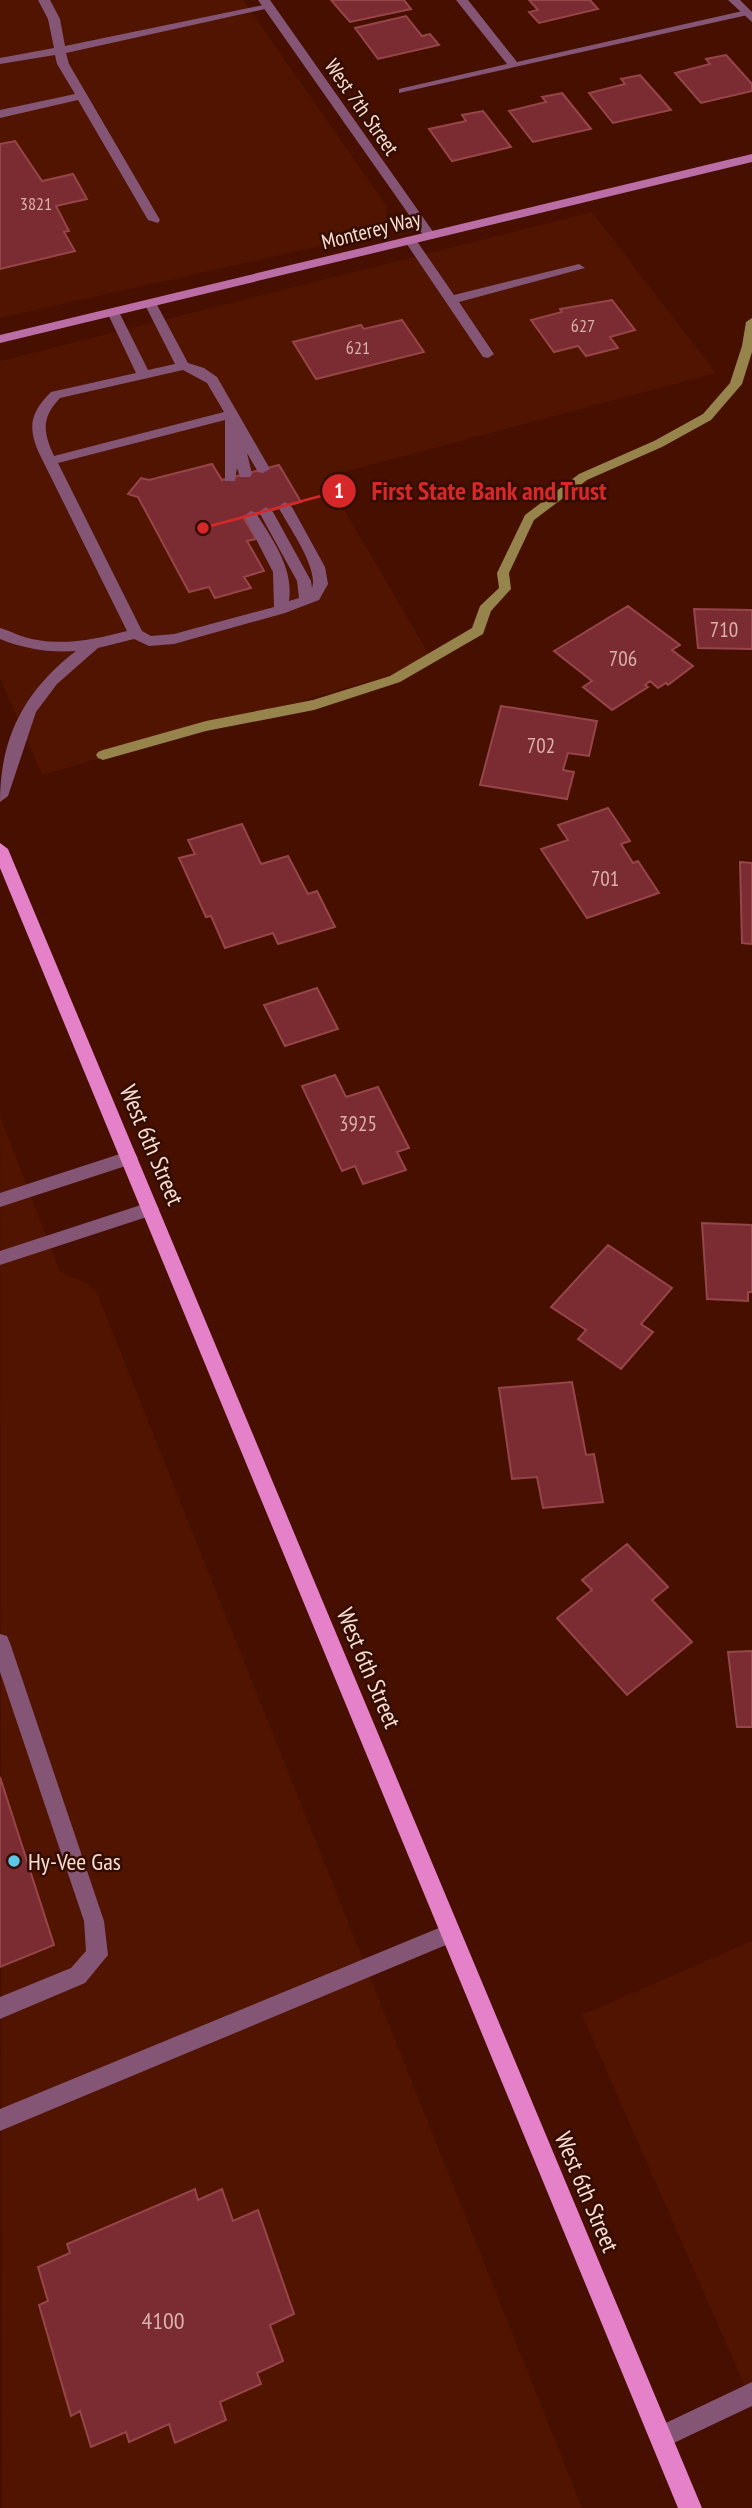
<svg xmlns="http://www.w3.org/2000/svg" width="752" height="2508" font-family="'PT Sans Narrow',sans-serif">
<rect width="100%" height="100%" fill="#460f00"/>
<path fill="#511400" d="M0 0H243L386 205V223L361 237 0 318Z
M592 212 716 373 325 477 434 663 42 775 0 678V361Z
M0 1116 60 1272 87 1283 97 1293 582 2508H2Z
M752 1941V2402L582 2015Z"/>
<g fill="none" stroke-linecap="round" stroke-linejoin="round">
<path fill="#96844c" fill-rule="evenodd" d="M752 318V352L742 384 711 420 662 447 587 480 534 520 509 573 511 589 491 611 483 634 400 682 314 710 206 731 103 760 98 758 96 755 98 752 103 750 206 721 313 700 390 676 472 628 480 606 499 588 497 573 525 515 579 474 654 441 703 414 730 383 742 346 746 322Z"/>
</g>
<path fill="#7b2c33" stroke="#964549" stroke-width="2" d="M331 0H404L411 9 350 22Z
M529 0H590L598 9 539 23 529 12 538 10Z
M406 16 422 36 430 34 439 45 378 59 355 28Z
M726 55 752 84V91L701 103 675 73 710 64 706 59Z
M640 75 671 110 613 123 589 93 625 84 621 79Z
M562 93 591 129 533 142 509 111 546 102 542 97Z
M483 111 511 147 452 161 429 129 466 121 462 115Z
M15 141 42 181 73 174 87 199 56 206 69 231 64 232 75 251 0 269V144Z
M612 300 635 330 610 337 618 348 586 356 578 346 554 352 531 320 562 312 560 309Z
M402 320 424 352 316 379 293 342 361 325 364 329Z
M212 464 222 480 279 465 301 502 244 518 256 539 247 541 264 571 244 577 251 588 215 598 209 587 189 592 138 497 128 494 141 478 149 480Z
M628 606 680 645 672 650 693 666 668 685 666 683 658 688 650 681 645 685 648 687 612 710 583 687 592 681 554 651Z
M694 609 752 610V649L698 648Z
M501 706 597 721 589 756 568 753 563 770 574 772 567 799 480 785Z
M608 808 630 841 621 844 633 863 638 861 659 893 587 918 541 849 568 840 558 825Z
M242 824 261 864 288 856 308 894 317 891 335 927 278 944 273 933 225 948 211 916 206 917 179 858 195 854 188 840Z
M740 862 752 863V944L742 943Z
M317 988 338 1029 285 1046 264 1005Z
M335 1075 346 1097 378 1087 409 1148 397 1152 406 1170 363 1184 355 1166 342 1171 302 1086Z
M702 1223 752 1225V1292H748V1301L707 1299Z
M608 1245 672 1288 641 1324 653 1332 621 1369 578 1339 586 1330 551 1307Z
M572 1382 586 1455 594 1454 603 1502 543 1508 537 1477 512 1479 499 1388Z
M627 1544 668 1587 652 1600 692 1642 627 1695 557 1618 592 1590 582 1580Z
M752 1651V1727H737L728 1652Z
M0 1777 54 1945 0 1967Z
M195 2189 198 2200 222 2189 233 2221 258 2210 294 2314 270 2325 283 2361 257 2373 261 2384 220 2402 226 2420 175 2443 169 2424 129 2442 126 2432 91 2447 80 2411 71 2416 39 2305 48 2301 38 2267 70 2253 67 2244Z"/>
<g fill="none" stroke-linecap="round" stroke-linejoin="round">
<path fill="#855576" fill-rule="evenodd" d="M38 0H50L60 19 65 46 268 4 274 7 66 53 69 64 160 220 158 223 148 220 78 100 0 118V110L75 94 57 64 55 55 0 64V58L54 48 48 19Z
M456 0H468L517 62 747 10 752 14 399 93V89L507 64Z
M406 237H414L454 295 579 264 585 268 459 302 494 354 488 358 483 357 404 240Z
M150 299 156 303 188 363 204 368 217 377 270 469 263 473 258 472 247 453 252 474 250 477H240L237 468 235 481H225V420L58 463 142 631 151 636 174 634 274 607 273 572 244 516 251 511 256 513C272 539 294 568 289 601L299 598 297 581 259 512 266 507 273 512 311 581 312 588C319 569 288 525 278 507L285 502 292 507 325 567 328 584 319 600 285 613 174 644 149 646 134 639 98 648 57 684 36 712 8 796 0 802C0 737 25 690 76 651 50 653 24 649 0 639V628C11 631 21 637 32 639 64 646 97 639 127 631L38 451C27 425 32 411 51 392L136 373 107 312 109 309H117L119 312 148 370 175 364 144 303ZM183 370 207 383 224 412 54 456C43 432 41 418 60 398Z
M129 1151 135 1153 138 1158 135 1163 0 1207V1193Z
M150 1202 156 1204 159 1209 156 1214 0 1265V1251Z
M0 1634 7 1636 10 1643 104 1921 108 1955 85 1983 0 2019V1997L71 1968 86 1951 84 1921 0 1672Z
M451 1923 458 1926 461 1933 458 1940 0 2131V2109Z
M752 2382V2406L661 2449 653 2445 649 2437 653 2429Z"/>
<path fill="#855576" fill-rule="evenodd" d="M258 0H270L434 233V239H426Z
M728 0H740L752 12V22Z"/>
<path fill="#bb6ea5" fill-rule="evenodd" d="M752 154V162L0 343V335Z"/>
<path fill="#e481c9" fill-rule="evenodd" d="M0 843 8 849 702 2508H678L0 868Z"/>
</g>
<circle fill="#5ac8e6" stroke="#340d02" stroke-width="2.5" cx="14" cy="1861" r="7"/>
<g text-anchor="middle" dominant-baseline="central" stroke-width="5" stroke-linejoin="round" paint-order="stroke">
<g font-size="18" fill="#dab1ac">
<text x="36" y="203">3821</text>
<text x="583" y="325">627</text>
<text x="358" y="347">621</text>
</g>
<g font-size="21" fill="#f9ddd4" stroke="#340d02">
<text transform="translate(362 107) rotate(55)">West 7th Street</text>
<text transform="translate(371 230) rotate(-14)">Monterey Way</text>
</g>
<g font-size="21" fill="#dab1ac">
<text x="724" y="629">710</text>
<text x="623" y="658">706</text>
<text x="541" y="745">702</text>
<text x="605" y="878">701</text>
<text x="358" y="1123">3925</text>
</g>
<g font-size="24" fill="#f9ddd4" stroke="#340d02">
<text transform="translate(152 1145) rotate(67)">West 6th Street</text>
<text transform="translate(369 1668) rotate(67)">West 6th Street</text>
<text transform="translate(587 2192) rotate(67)">West 6th Street</text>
</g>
<g font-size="24" fill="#f9ddd4" stroke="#340d02" text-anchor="start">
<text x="28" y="1861">Hy-Vee Gas</text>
</g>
<g font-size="24" fill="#dab1ac">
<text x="163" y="2320">4100</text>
</g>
</g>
<path fill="none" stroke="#d62828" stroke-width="2.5" d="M203 528L339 491"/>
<g fill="#d62828" stroke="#340d02" stroke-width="2.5">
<circle cx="203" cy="528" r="7"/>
<circle cx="339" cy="491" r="18"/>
</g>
<g font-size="21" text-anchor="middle" font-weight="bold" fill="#fff">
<text x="339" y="498">1</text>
</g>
<g font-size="26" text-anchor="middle" font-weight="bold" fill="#d62828" stroke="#340d02" stroke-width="5" stroke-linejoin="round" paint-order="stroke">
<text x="489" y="500">First State Bank and Trust</text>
</g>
</svg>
